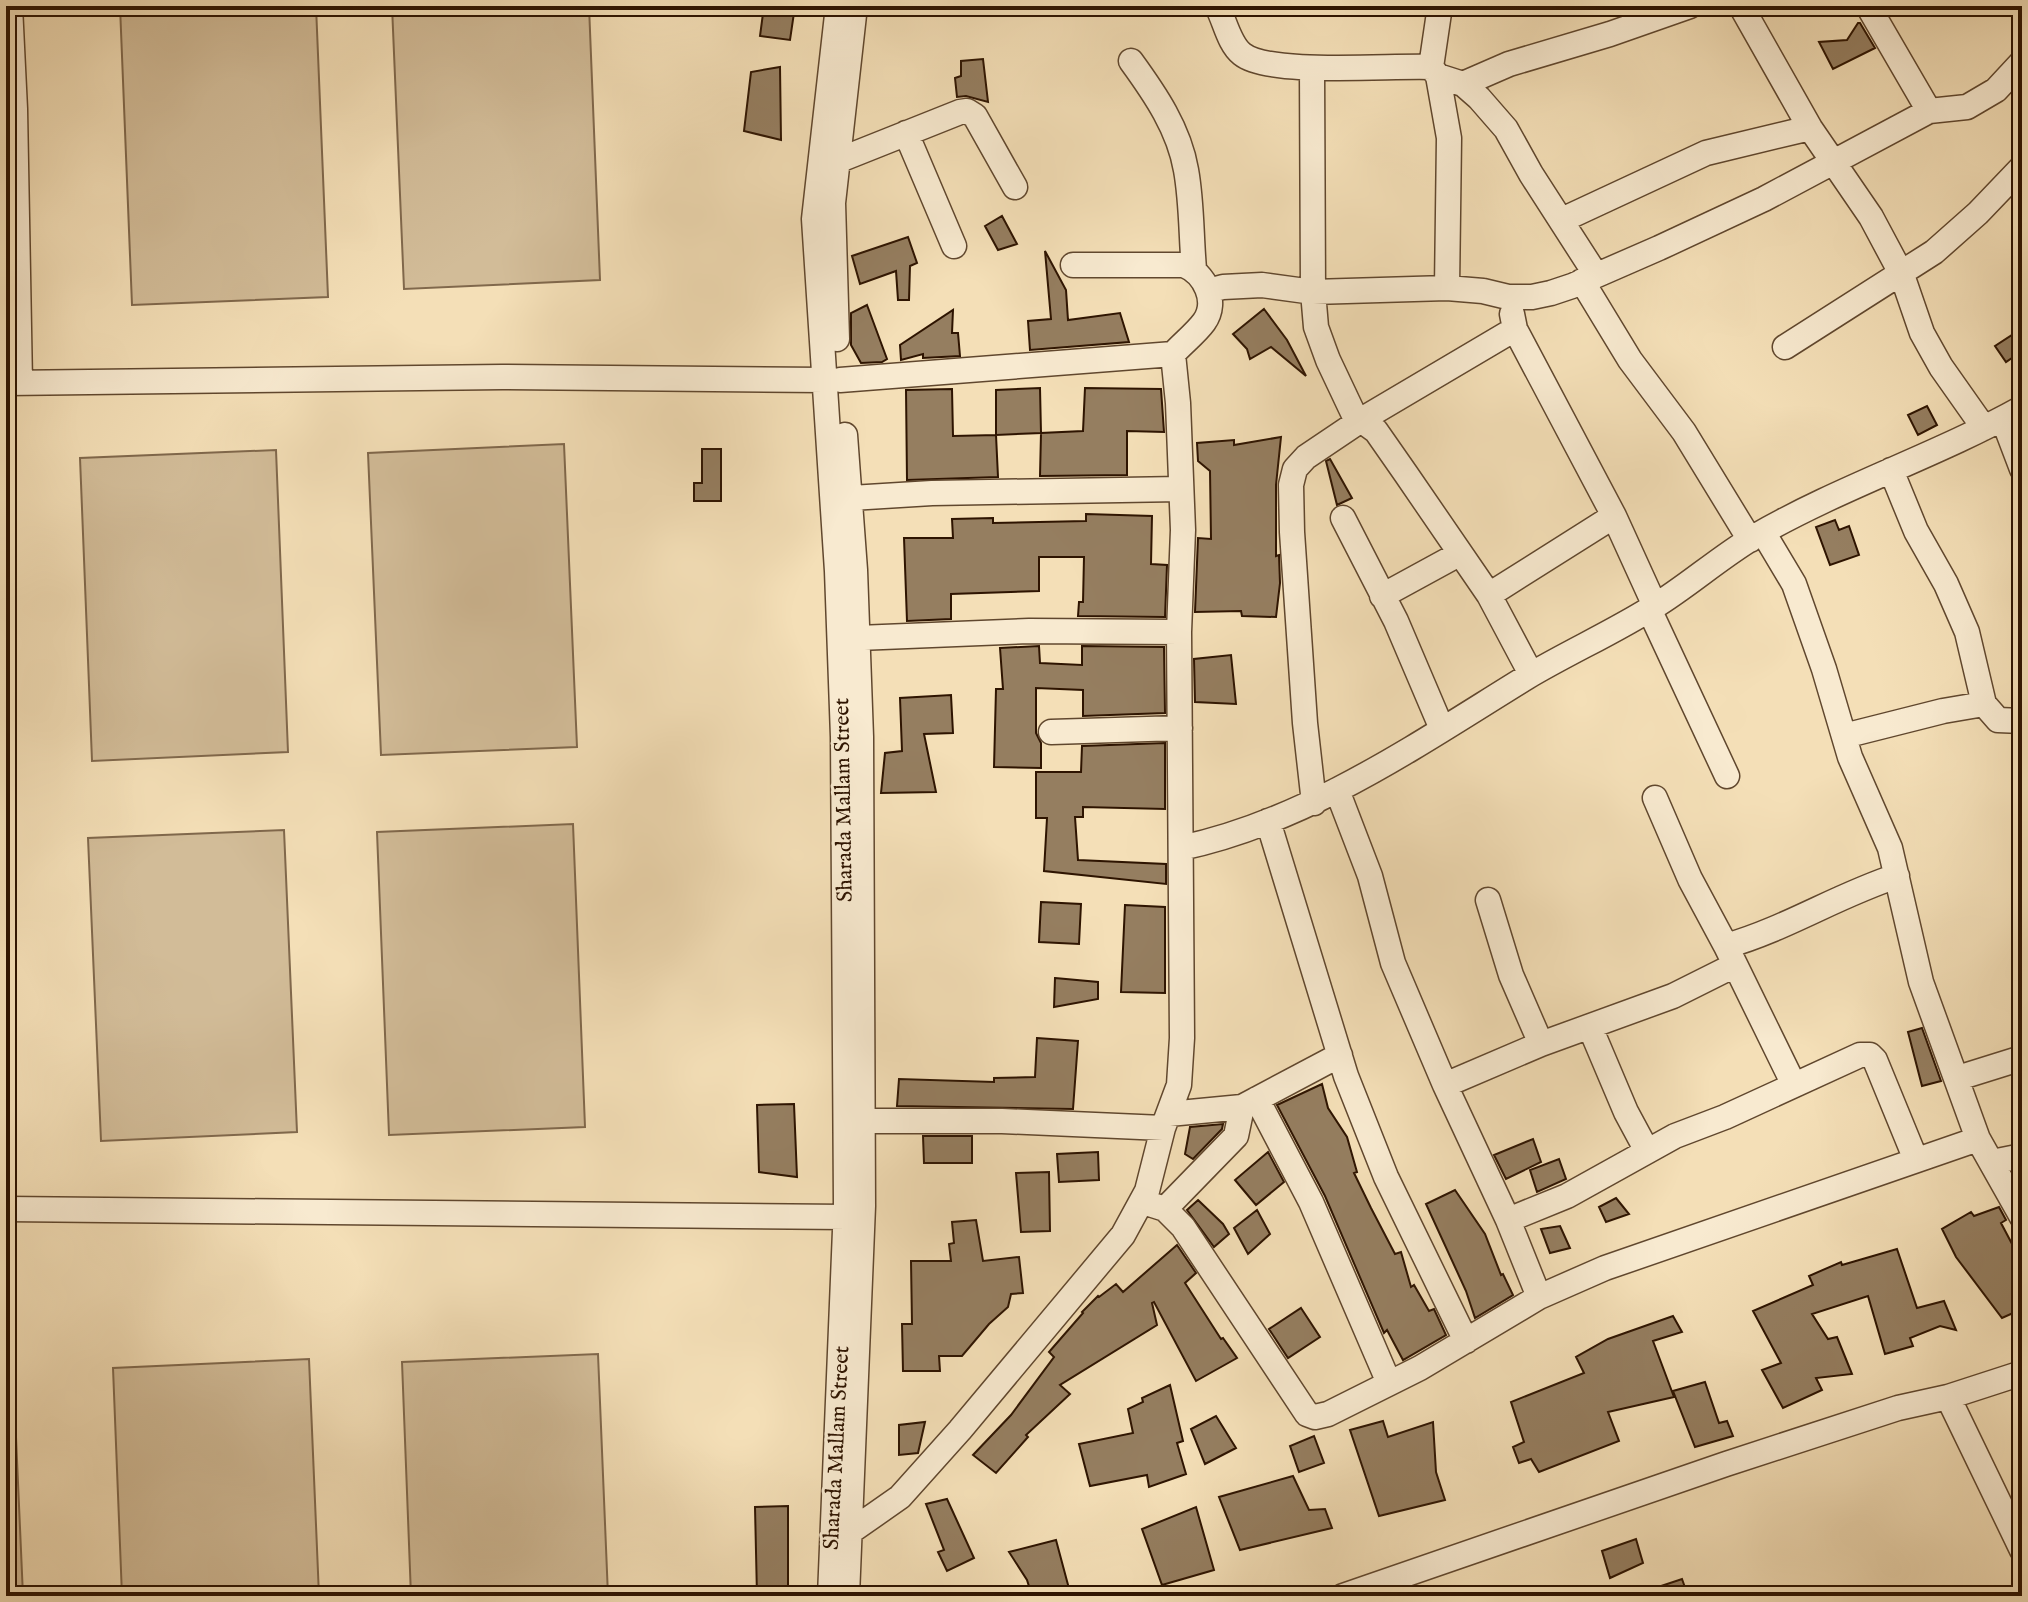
<svg xmlns="http://www.w3.org/2000/svg" width="2028" height="1602" font-family="'IM FELL English',serif">
<rect width="100%" height="100%" fill="#f4dfb7"/>
<filter id="stains"><feTurbulence type="fractalNoise" baseFrequency=".0025" numOctaves="4"/><feColorMatrix values="0 0 0 0 .2 0 0 0 0 .09 0 0 0 0 .02 0 0 0 .5 -.17"/></filter>
<radialGradient id="worn" r=".72"><stop offset=".6" stop-color="#630" stop-opacity="0"/><stop offset="1" stop-color="#630" stop-opacity=".3"/></radialGradient>
<path fill="#d2bc98" stroke="#80684c" stroke-width="2" d="M120 6H316L328 297 132 305Z
M392 6H589L600 280 404 289Z
M564 444 577 747 381 755 368 453Z
M276 450 288 752 92 761 80 458Z
M573 824 585 1127 389 1135 377 832Z
M284 830 297 1132 101 1141 88 838Z
M598 1354 608 1596H411L402 1362Z
M309 1359 319 1596H122L113 1368Z
M6 1369H13L23 1596H6Z"/>
<path fill="#957e60" stroke="#2e1401" stroke-width="2" d="M764 6H795L790 40 760 36Z
M1858 23H1860L1875 48 1833 69 1819 42 1847 40Z
M983 59 988 102 966 96 957 97 955 78 961 76V61Z
M780 67 781 140 744 131 751 72Z
M1002 216 1017 244 998 250 985 226Z
M908 237 917 263 910 266 909 300H898L896 271 860 284 852 256Z
M1045 251 1066 290 1068 320 1120 313 1129 342 1030 350 1028 321 1051 319Z
M867 305 887 359 882 362 861 363 851 345V313Z
M1264 309 1287 340 1306 376 1271 347 1250 359 1247 349 1233 334Z
M953 310 952 333H958L960 356 923 358V354L901 360 900 345Z
M2012 335 2022 351 2006 362 1995 346Z
M1040 388 1041 433 996 435V390Z
M1085 388 1161 389 1164 432 1127 431V475L1040 476 1041 433 1083 431Z
M952 389 953 436 996 435 998 477 907 480 906 390Z
M1927 406 1937 425 1918 435 1908 415Z
M1281 437 1276 485V556L1279 555 1280 583 1276 617 1242 616 1241 611 1195 612 1198 538 1211 539 1210 471 1198 461 1197 443 1234 440V445Z
M702 449H721V501H694V483H702Z
M1330 459 1352 498 1337 505 1326 461Z
M1086 514 1152 516 1151 564 1167 565 1165 617 1078 616 1079 602H1083L1084 557H1039V591L951 594V619L907 621 904 538H953L952 519 993 518V523L1086 521Z
M1835 520 1839 530 1849 526 1859 555 1830 565 1816 527Z
M1039 646 1040 663 1082 665V646L1164 647 1165 713 1083 716V690L1036 688V733L1041 743V768L994 767 996 689H1003L1000 648Z
M1231 655 1236 704 1195 702 1194 659Z
M951 695 953 733 924 734 936 792 881 793 885 753 902 751 900 698Z
M1165 743V809L1083 807V817H1075L1078 860 1166 864V884L1044 871 1047 818H1036V772H1081L1082 746Z
M1041 902 1081 904 1079 944 1039 942Z
M1125 905 1165 907V993L1121 992Z
M1055 978 1098 982V999L1054 1007Z
M1922 1028 1941 1081 1922 1086 1908 1032Z
M1037 1038 1078 1041 1073 1109 897 1106 899 1079 994 1082V1078L1035 1077Z
M1322 1084 1328 1108 1347 1137 1357 1172 1354 1173 1371 1208 1395 1254 1401 1252 1411 1287 1414 1285 1429 1311 1434 1309 1446 1335 1403 1360 1387 1330 1384 1333 1325 1196 1277 1105Z
M794 1104 797 1177 759 1172 757 1105Z
M1223 1124 1222 1129 1193 1159 1185 1154 1190 1127Z
M923 1136H972V1163H924Z
M1533 1139 1541 1162 1506 1179 1494 1155Z
M1098 1152 1099 1180 1059 1182 1057 1154Z
M1268 1152 1284 1182 1256 1205 1235 1180Z
M1559 1159 1566 1179 1537 1192 1530 1170Z
M1049 1172 1050 1231 1021 1232 1016 1173Z
M1455 1190 1485 1234 1501 1275 1503 1274 1513 1295 1475 1318 1466 1291 1426 1204Z
M1616 1198 1629 1214 1606 1222 1599 1207Z
M1198 1200 1223 1224 1229 1234 1214 1247 1187 1210Z
M1999 1207 2006 1220 2001 1223 2020 1259 2013 1262 2022 1279V1309L2002 1318 1956 1257 1942 1229 1971 1212 1974 1216Z
M1257 1210 1270 1234 1248 1254 1234 1228Z
M976 1220 983 1261 1019 1257 1023 1293 1011 1294 1008 1307 989 1324 962 1356H939L940 1371H903L902 1324H912L911 1261H951L949 1244 954 1243 952 1222Z
M1560 1226 1570 1248 1550 1253 1541 1229Z
M1177 1245 1196 1273 1185 1283 1221 1339 1223 1338 1237 1358 1196 1381 1154 1302 1152 1303 1157 1325 1060 1385 1070 1394 1026 1435 1028 1437 996 1473 973 1455 1011 1415 1054 1357 1049 1352 1083 1313 1082 1312 1098 1296 1099 1297 1116 1284 1123 1292Z
M1897 1249 1917 1308 1944 1301 1956 1330 1940 1326 1910 1338 1913 1346 1885 1354 1868 1296 1812 1314 1828 1339 1837 1337 1852 1374 1816 1378 1822 1390 1783 1408 1762 1370 1781 1363 1753 1311 1813 1285 1809 1276 1841 1262 1842 1265Z
M1301 1308 1320 1337 1288 1358 1269 1329Z
M1673 1316 1682 1332 1653 1341 1674 1397 1608 1412 1619 1441 1539 1472 1531 1459 1519 1463 1513 1447 1524 1442 1511 1402 1584 1373 1576 1357 1608 1339Z
M1705 1382 1719 1423 1727 1421 1733 1436 1695 1447 1673 1391Z
M1170 1385 1183 1441 1177 1443 1186 1474 1149 1487 1147 1475 1090 1486 1079 1444 1133 1433 1128 1409 1143 1402 1142 1398Z
M1216 1416 1236 1448 1205 1464 1191 1429Z
M1383 1421 1388 1437 1433 1422 1436 1472 1445 1500 1379 1516 1350 1430Z
M925 1422 918 1453 899 1455V1425Z
M1314 1436 1324 1463 1299 1472 1290 1446Z
M1293 1476 1309 1510 1325 1509 1332 1528 1240 1550 1219 1497Z
M947 1499 974 1558 947 1571 938 1552 944 1550 926 1504Z
M788 1506V1596H757L755 1507Z
M1196 1507 1214 1570 1162 1585 1142 1529Z
M1636 1539 1643 1563 1610 1578 1602 1551Z
M1056 1540 1071 1596H1032L1027 1580 1009 1552Z
M1682 1579 1688 1596H1640V1593Z"/>
<g fill="none" stroke-linecap="round" stroke-linejoin="round">
<defs>
<path id="minor" d="M10 6 15 109 20 383
M1217 6C1225 21 1229 44 1242 54 1269 76 1392 65 1431 67L1438 76 1463 84 1479 98 1506 129 1531 174 1596 275
M1741 6 1810 128 1871 217 1902 275 1922 333 1941 367 1984 428
M1868 6 1929 111
M1131 61C1155 94 1179 129 1186 170 1192 203 1191 236 1194 269
M1431 67 1440 6
M1312 68 1313 292 1316 327 1328 360 1354 415 1376 431 1406 474 1489 595 1531 674
M1438 76 1449 138 1447 288
M1463 84 1509 64 1610 34 1690 6
M906 133 954 246
M837 161 960 112 967 111 975 116 1015 187
M1562 220 1706 153 1810 128
M1582 281 1630 360 1684 432 1750 540
M1208 291 1223 287 1262 285 1313 292 1447 288 1483 291 1508 297H1532L1551 293 1572 286 1659 248 1764 199 1929 111 1967 107 1996 90 2022 62
M1512 314 1515 329 1614 516 1655 606
M837 339 833 203 855 6
M1785 347 1934 252 1978 213 2022 167
M840 380 1173 354C1183 343 1196 333 1204 322 1219 301 1204 273 1184 265H1073
M6 383 502 377 824 380
M2003 419 2022 469
M845 435 855 570 861 737 863 1206 847 1596
M1891 470 1916 531 1946 584 1967 632 1984 704 1998 720 2022 721
M851 498 932 493 1180 489
M1343 518 1396 621 1442 729
M1763 532 1794 584 1824 669 1850 757 1890 848 1921 982 1978 1139 2022 1217
M1489 595 1614 516
M1382 596 1459 554
M1649 609 1727 776
M858 638 1029 631 1179 632
M1051 732 1180 728
M1844 736 1943 711 1984 704
M1337 790 1370 876 1393 963 1445 1085 1508 1220 1539 1297
M1655 798 1690 879 1726 946 1794 1085
M1314 803 1305 723 1292 532 1291 485 1295 469 1306 457 1361 420 1515 329
M1268 821 1346 1076 1386 1177 1466 1341
M1181 848C1308 821 1418 744 1527 677 1569 652 1614 632 1655 606 1689 585 1719 558 1754 537 1840 487 1936 456 2022 408
M1488 900 1511 975 1541 1044
M1726 946C1786 929 1838 895 1897 876
M1590 1027 1626 1112 1647 1151
M1958 1078 2022 1058
M1445 1085 1541 1044 1673 996 1735 965
M1257 1099 1311 1202 1389 1383
M1169 1114 1242 1107 1340 1055
M862 1121H1002L1163 1128
M1992 1162 2022 1156
M1143 1202 1165 1209 1183 1227 1307 1414 1315 1417 1328 1414 1420 1368 1539 1297 1605 1268 1978 1139
M6 1209 846 1217
M1165 1209 1236 1136 1242 1107
M1508 1220 1567 1196 1675 1136 1725 1117 1860 1055H1870L1875 1060 1916 1160
M1948 1397 2022 1550
M840 1532H850L900 1497 960 1430 1123 1235 1147 1191 1163 1128 1179 1085 1182 1038 1179 632 1183 530 1178 403 1173 354
M830 1596 846 1206 843 737 837 571 814 219 838 6
M1343 1596 1726 1464 1898 1408 1948 1397 2022 1373"/>
</defs>
<use href="#minor" stroke="#60472e" stroke-width="27"/>
<use href="#minor" stroke="#f8ead0" stroke-width="24"/>
</g>
<g text-anchor="middle" dominant-baseline="central" stroke-width="6" stroke-linejoin="round" paint-order="stroke">
<g font-size="22" fill="#2e1401" stroke="#f8ead0">
<text transform="translate(844 800) rotate(-91)">Sharada Mallam Street</text>
<text transform="translate(837 1448) rotate(-87)">Sharada Mallam Street</text>
</g>
</g>
<rect width="2028" height="1602" fill="none" stroke="#f4dfb7" stroke-width="32"/>
<rect x="8" y="8" width="2012" height="1586" fill="none" stroke="#2e1401" stroke-width="4"/>
<rect x="16" y="16" width="1996" height="1570" fill="none" stroke="#2e1401" stroke-width="2"/>
<rect width="100%" height="100%" filter="url(#stains)"/>
<rect width="100%" height="100%" fill="url(#worn)"/>
</svg>
